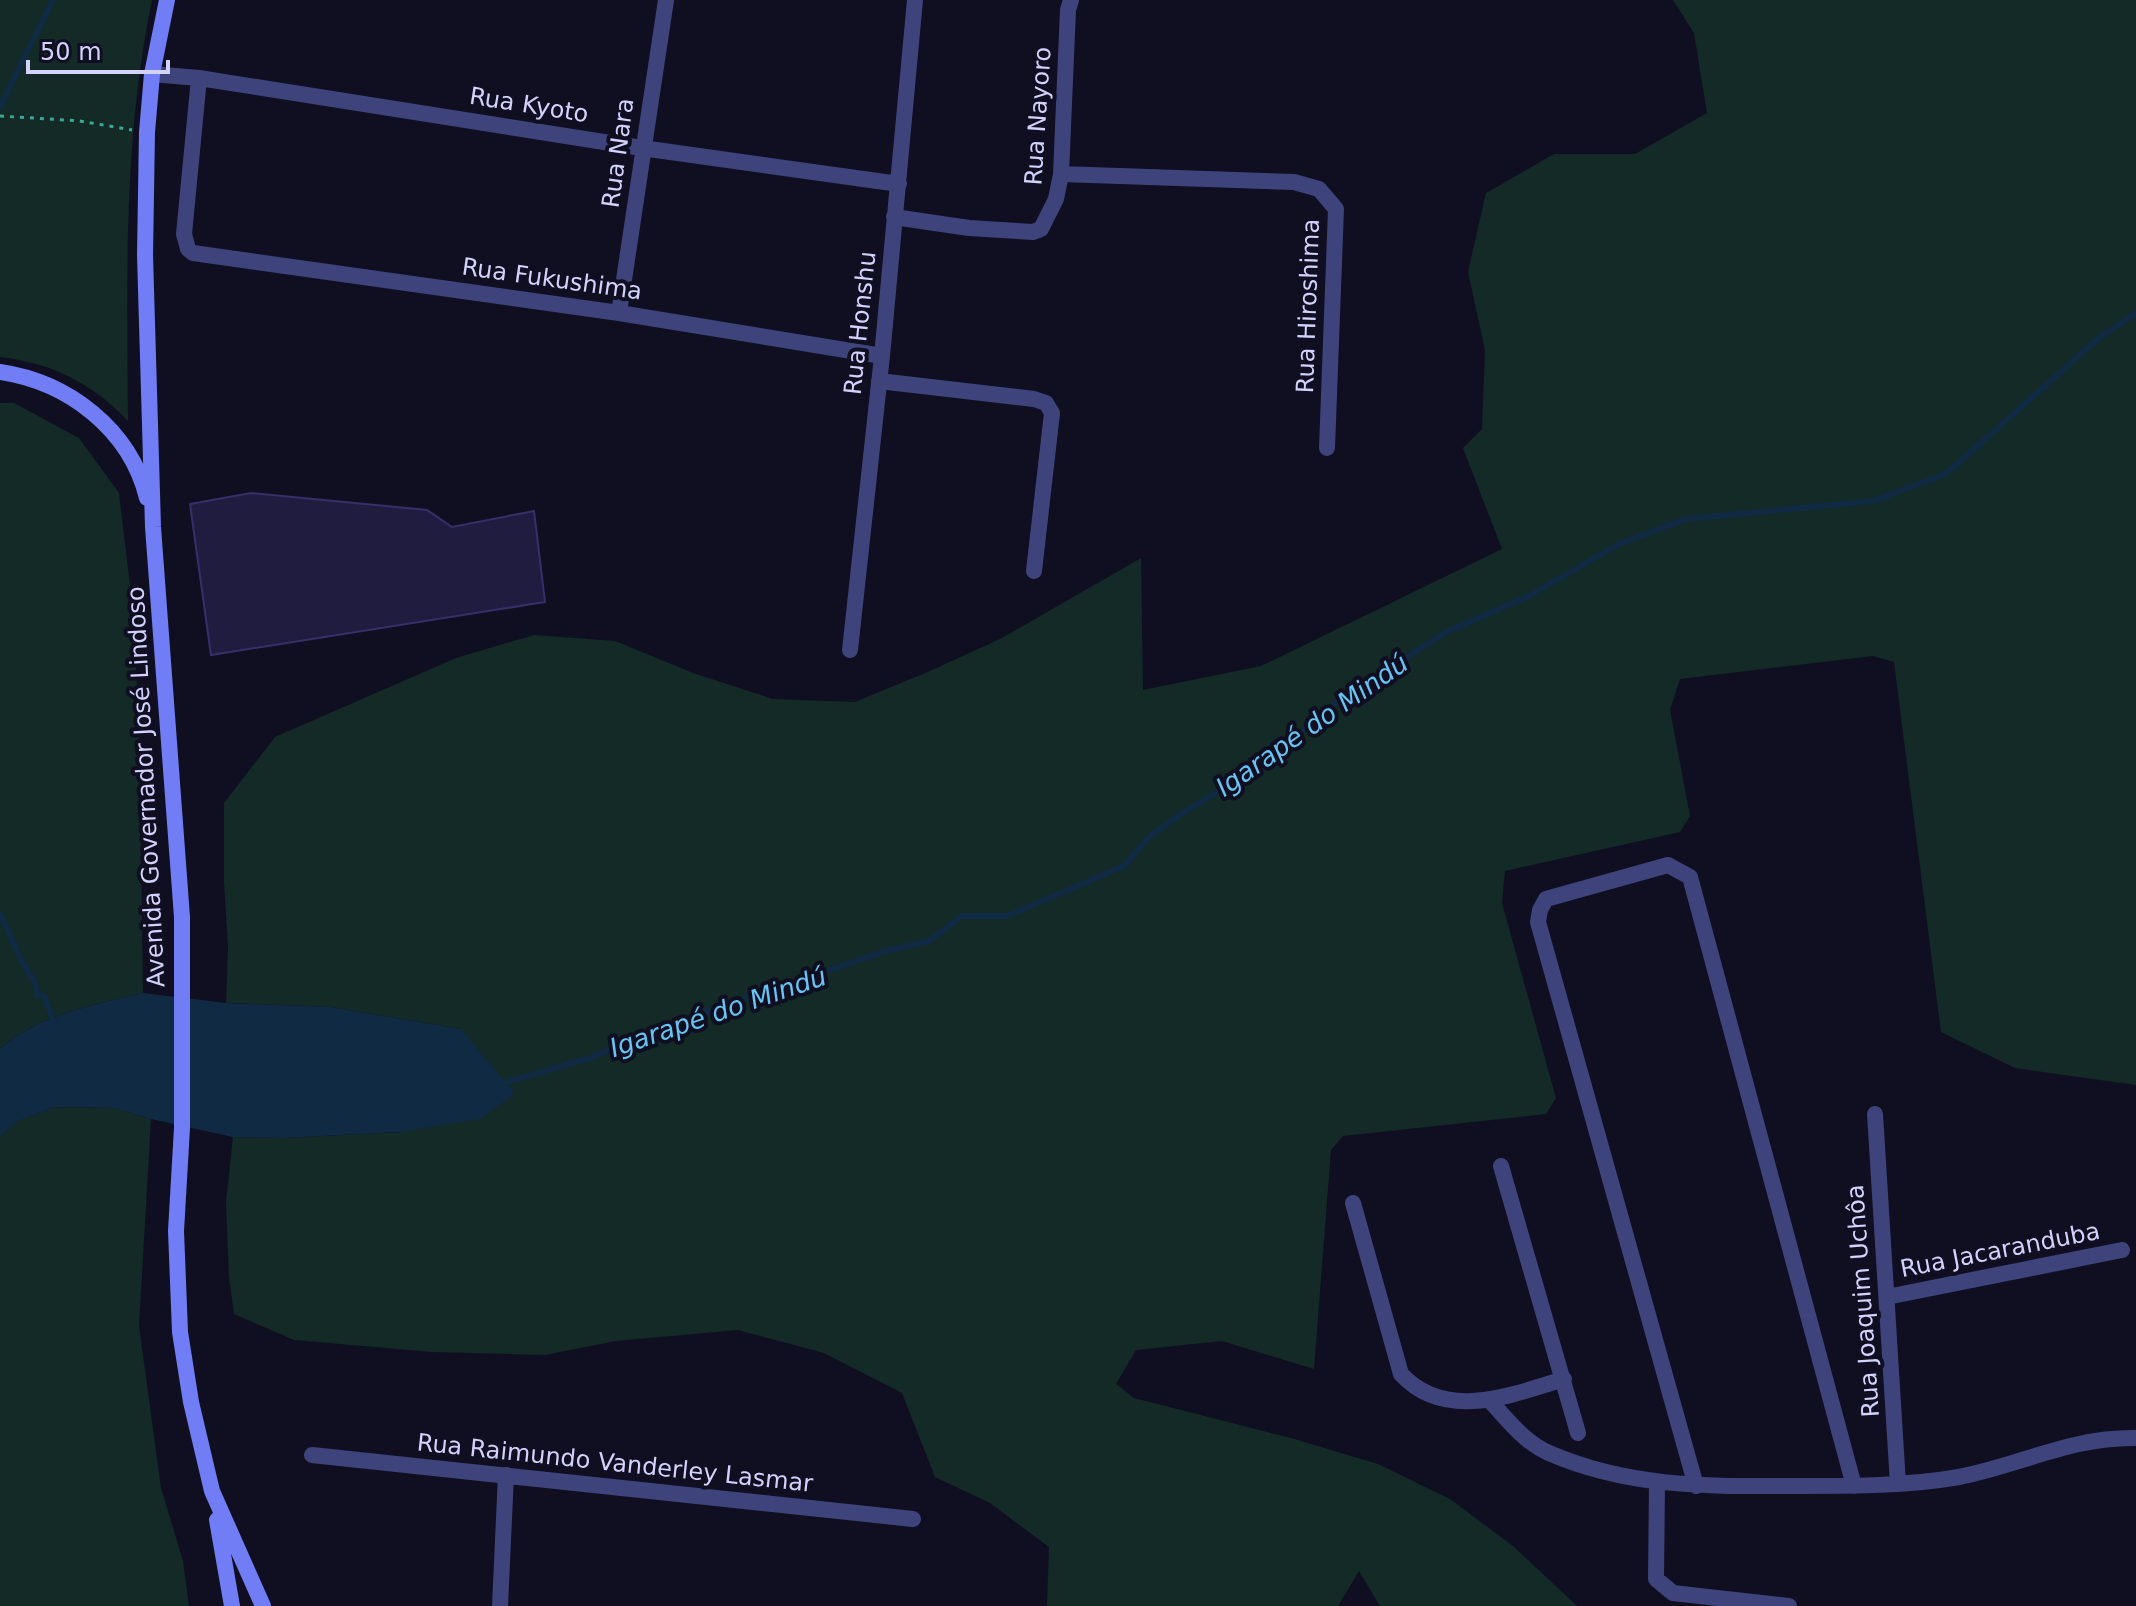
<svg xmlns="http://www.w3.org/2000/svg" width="2136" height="1606" font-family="'DejaVu Sans',sans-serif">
<rect width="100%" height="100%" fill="#100f21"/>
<path fill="#132a27" d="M0 0H152C123 141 127 279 128 421 92 383 52 363 0 357Z
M1673 0H2136V1085L2015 1068 1941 1032 1894 662 1873 656 1680 679 1670 710 1690 816 1680 832 1505 871 1502 903 1556 1098 1546 1114 1343 1136 1331 1150 1314 1369 1222 1341 1136 1350 1116 1384 1134 1398 1291 1438 1378 1464 1450 1499 1513 1546 1577 1606H1380L1359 1571 1338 1606H1047L1049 1547 990 1503 935 1477 902 1393 824 1353 738 1330 616 1341 545 1355 432 1352 294 1340 234 1314 229 1277 226 1202 233 1137 283 1138 401 1132 461 1029 330 1007 226 1003 228 948 224 881V803L275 737 456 658 534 635 615 641 693 673 773 699 855 702 930 671 1002 638 1141 558 1143 690 1261 666 1502 549 1463 448 1482 429 1485 350 1468 272 1486 193 1554 154H1635L1707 113 1694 33Z
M0 403H14L79 438 119 493 133 611 139 719 143 993C94 1005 39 1014 0 1049Z
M54 1107 114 1108 151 1119 139 1326 161 1488 183 1561 189 1606H0V1137L15 1122Z"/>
<path fill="#112a43" d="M143 993 226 1003 330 1007 461 1029 515 1094 480 1119 401 1132 283 1138 233 1137 151 1119 114 1108 54 1107 16 1122 0 1137V1049C39 1014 94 1005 143 993Z"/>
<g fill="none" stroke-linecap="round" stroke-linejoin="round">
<path stroke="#112a43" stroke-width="6" d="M0 107 53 0
M0 914 23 964 35 982 37 995 44 996 55 1025
M500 1084 590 1058 693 1016 779 987 886 951 929 941 962 916H1007L1124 866 1149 837 1178 816 1287 749 1317 715 1446 632 1527 597 1619 544 1686 519 1874 501 1947 473 2100 337 2136 313"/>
</g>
<path fill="#1f1c40" stroke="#35306a" stroke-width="2" d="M251 493 427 510 452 527 534 511 545 602 211 655 190 504Z"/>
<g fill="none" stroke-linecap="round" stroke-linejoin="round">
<path stroke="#37aa96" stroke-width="3" stroke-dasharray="4 6" stroke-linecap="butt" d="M0 116 80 121 132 130"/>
<path stroke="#3e437c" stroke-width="16" d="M152 74 199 78 642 148 899 184
M199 78 184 234 188 249 193 253 619 313 882 356
M1061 174 1294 182 1319 189 1336 209 1327 448
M894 217 969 228 1033 232 1041 229 1056 199 1061 174 1068 10 1071 0
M619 313 666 0
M879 381 1034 399 1046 403 1052 413 1034 571
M850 650 882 356 915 0
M1875 1114 1898 1484
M1501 1166 1578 1433
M1353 1203 1401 1374C1445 1422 1512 1395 1564 1379
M1887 1297 2122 1250
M1490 1401C1508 1420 1525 1443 1549 1453 1632 1489 1713 1486 1801 1486 1853 1486 1907 1486 1959 1477 2022 1465 2069 1437 2136 1438
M312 1455 913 1519
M1657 1483 1656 1579 1673 1593 1789 1606
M1696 1486 1538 922 1540 910 1546 899 1668 865 1690 877 1854 1486
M500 1606 506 1475"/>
<path stroke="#717df4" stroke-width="16" d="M167 0 152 74 147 132 145 255 153 527 182 917V1128L176 1231 180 1332 191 1402 212 1491 263 1606
M0 372C68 382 130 429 147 498
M217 1520 232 1606"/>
</g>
<g text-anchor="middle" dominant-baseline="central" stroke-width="8" stroke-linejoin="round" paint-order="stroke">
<g font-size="24" fill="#d2d2fc" stroke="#100f21">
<text transform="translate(529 105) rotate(9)">Rua Kyoto</text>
<text transform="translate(1038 116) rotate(-86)">Rua Nayoro</text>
<text transform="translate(618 153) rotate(-82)">Rua Nara</text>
<text transform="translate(552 279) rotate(8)">Rua Fukushima</text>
<text transform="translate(1308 306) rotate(-88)">Rua Hiroshima</text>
<text transform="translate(860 323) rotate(-84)">Rua Honshu</text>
<text transform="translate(146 787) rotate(-93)">Avenida Governador José Lindoso</text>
<text transform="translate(2000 1250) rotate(-11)">Rua Jacaranduba</text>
<text transform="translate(1863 1301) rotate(-94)">Rua Joaquim Uchôa</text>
<text transform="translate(615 1463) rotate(6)">Rua Raimundo Vanderley Lasmar</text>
</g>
<g font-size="26" font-style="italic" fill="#68c4f3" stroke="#100f21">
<text transform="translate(1312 725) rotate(-35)">Igarapé do Mindú</text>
<text transform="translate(718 1012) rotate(-19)">Igarapé do Mindú</text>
</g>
</g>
<path d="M28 60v12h140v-12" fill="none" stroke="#d2d2fc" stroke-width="4"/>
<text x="40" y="60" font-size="24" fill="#d2d2fc" stroke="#100f21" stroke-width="6" paint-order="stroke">50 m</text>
</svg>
